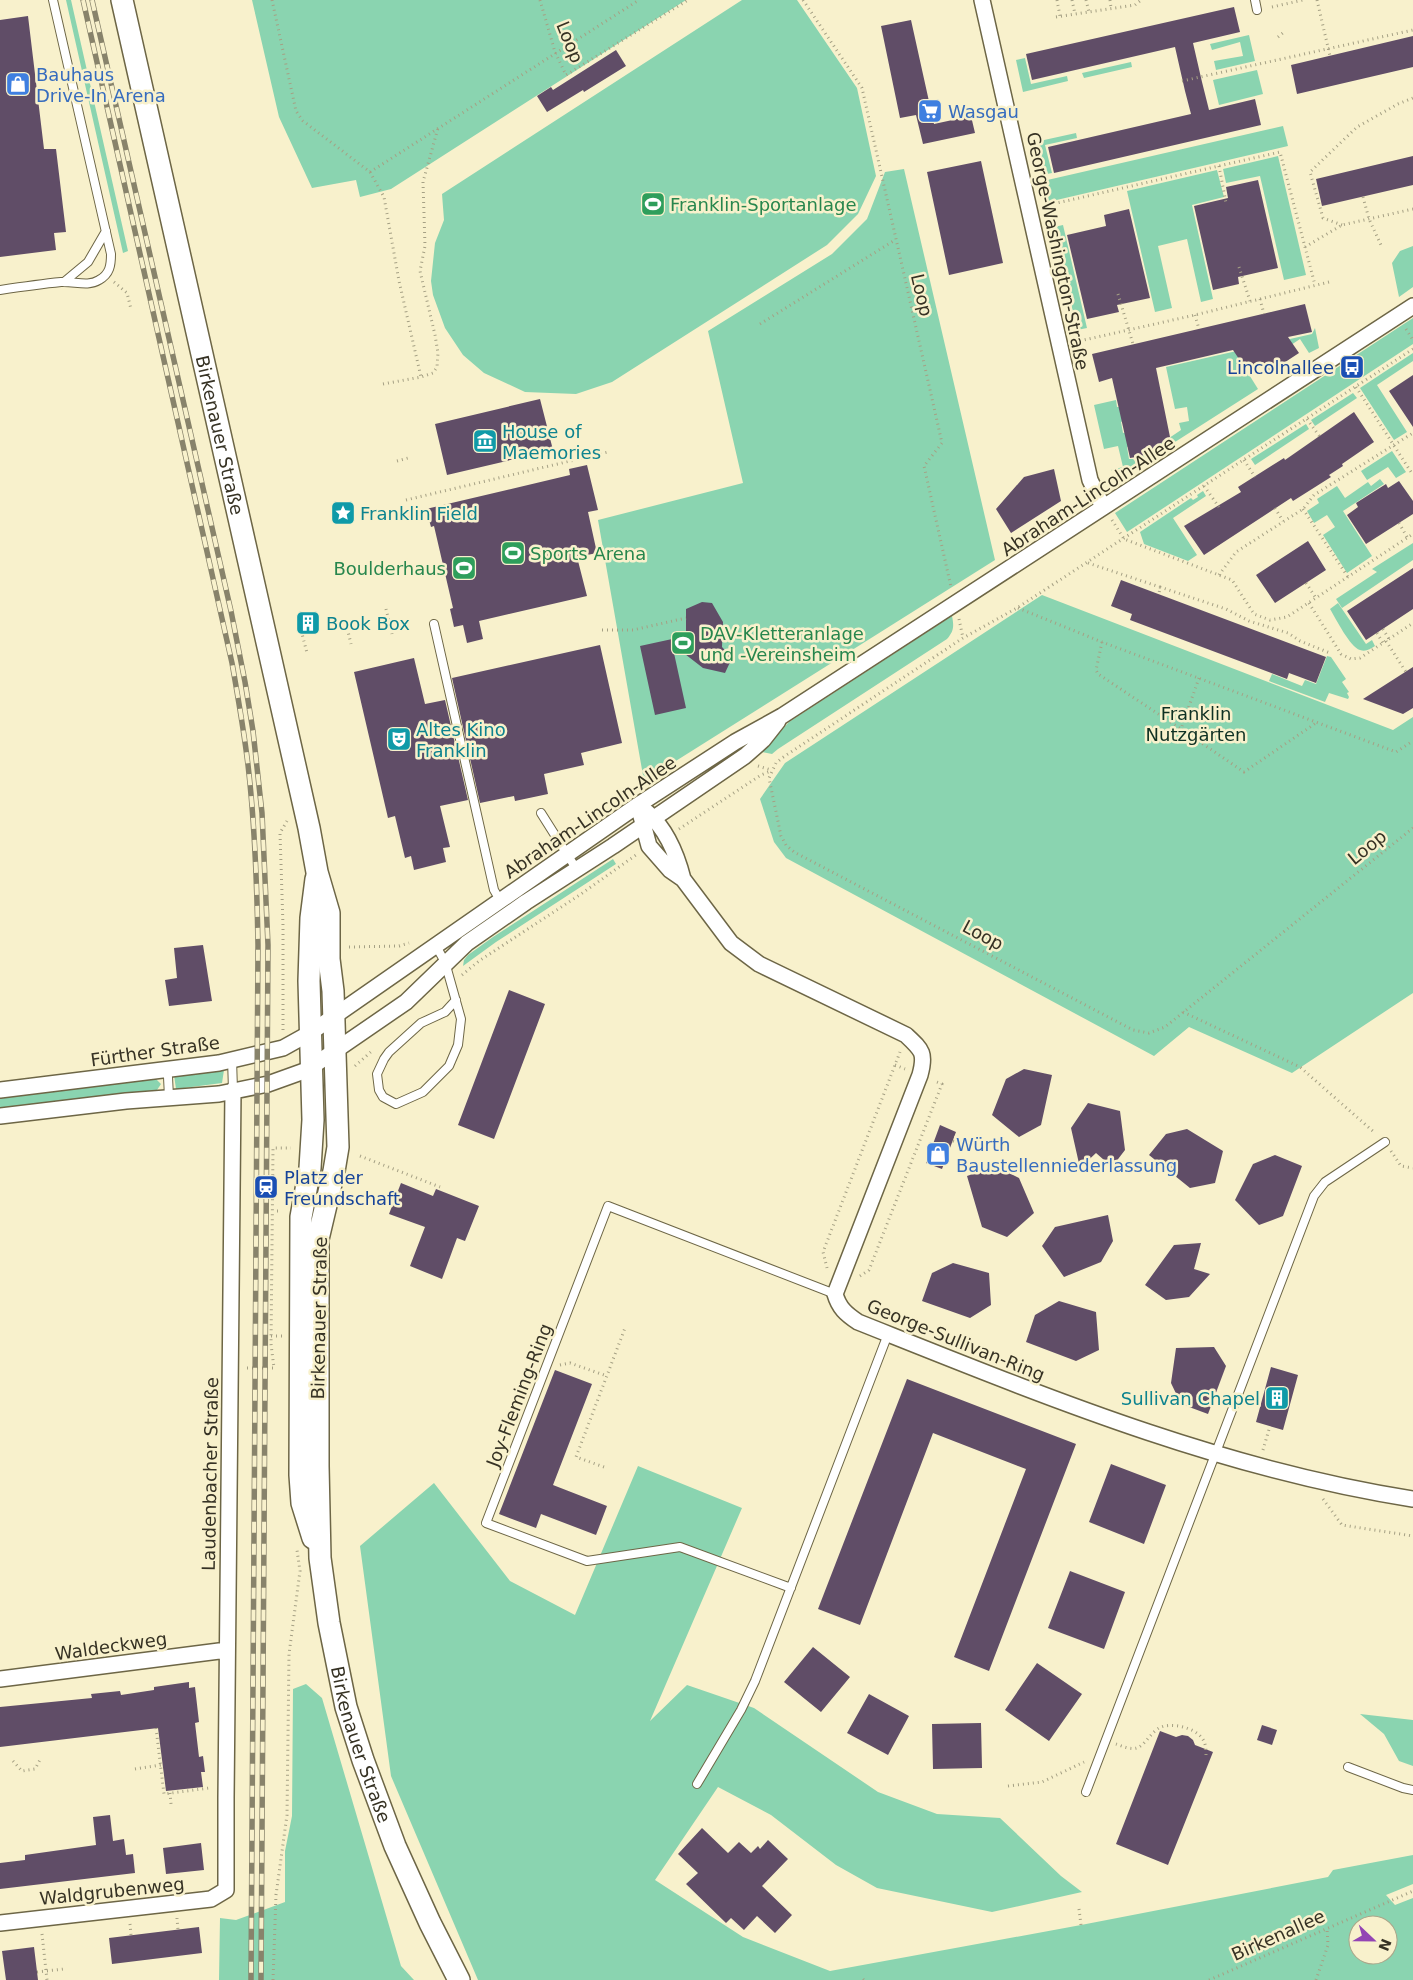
<svg xmlns="http://www.w3.org/2000/svg" width="1413" height="1980" font-family="'DejaVu Sans',sans-serif">
<rect width="100%" height="100%" fill="#f8f1cc"/>
<path fill="#8ad4b0" fill-rule="evenodd" d="M66 0H71L128 251 123 253Z
M252 0H686L391 189 360 197 356 180 312 188 279 117Z
M742 0H797L857 88 876 176 858 214 827 245 612 382 576 394 525 392 484 373 463 355 445 328 433 295 431 281 435 243 444 220 442 194Z
M1249 35 1255 61 1216 70 1214 61 1243 56 1240 42 1212 50 1210 44Z
M1025 58 1031 84 1067 76 1068 81 1023 92 1016 60Z
M1131 62 1132 67 1084 78 1082 73Z
M1257 70 1263 94 1219 105 1213 80Z
M1283 126 1288 146 1048 202 1043 181Z
M1076 133 1077 138 1045 145 1052 173 1042 175 1035 142Z
M1278 156 1306 275 1284 280 1260 176 1226 183 1223 169Z
M904 169 995 560 644 781 598 520 743 483 708 331 832 254 867 219 885 172Z
M1217 170 1224 197 1192 205 1213 299 1201 302 1187 239 1158 246 1172 308 1155 312 1127 191Z
M1063 225 1087 328 1077 330 1054 227Z
M1413 246V287L1399 297 1392 263 1400 251Z
M1413 318V344L1127 532 1115 513Z
M1315 328 1319 348 1309 353 1300 339 1276 355 1270 347 1243 365 1258 389 1128 472 1117 473 1111 470 1123 467 1118 446 1104 449 1094 405 1116 400 1117 407H1121L1125 420 1121 422 1123 433 1127 432 1130 446 1127 447 1129 459H1133L1135 461 1181 430 1179 423 1189 421 1187 407 1175 409 1166 367 1312 334Z
M1413 353V361L1377 385 1407 432 1394 440 1360 388Z
M1353 393 1357 398 1315 426 1311 420Z
M1306 424 1309 429 1255 465 1251 459Z
M1392 451 1406 472 1396 478 1388 467 1367 480 1361 471Z
M1380 479 1384 484 1343 511 1372 556 1347 573 1323 535 1335 527 1327 515 1314 523 1307 511 1319 503 1317 499 1337 486 1345 498 1368 482 1371 486Z
M1203 491 1206 496 1173 518 1197 555 1188 561 1144 544 1140 532 1191 498 1193 500 1198 497 1197 495Z
M1413 543V560L1342 608 1336 599 1377 572 1372 569Z
M1042 595 1393 730 1413 717V993L1292 1073 1189 1027 1154 1056 786 858 774 842 760 799 785 763Z
M1338 603 1366 644 1372 640 1375 646C1370 649 1366 652 1360 650 1350 647 1336 619 1330 609Z
M952 616C954 626 954 631 947 639L778 749 772 754 762 752 789 722Z
M1327 656 1331 657 1346 679 1342 682 1349 692 1347 693 1349 697 1348 699 1329 693 1325 702 1269 681 1272 674 1302 686 1305 680 1316 684Z
M613 859 616 864 496 942 463 966 464 960 468 955 493 937Z
M224 1070 222 1083 176 1089 174 1075Z
M155 1078 161 1084 157 1090 0 1109V1096Z
M638 1466 742 1508 650 1721 687 1685 754 1708 878 1792 937 1814 1000 1818 1061 1876 1082 1892 992 1912 877 1888 836 1865 771 1815 718 1787 655 1880 743 1937 830 1971 1081 1925 1328 1877 1333 1870 1413 1855V1884L1386 1895 1395 1905 1413 1898V1980H478L391 1776 360 1546 434 1483 510 1581 575 1615ZM1358 1925H1388V1955H1358Z
M306 1684 322 1698 401 1966 414 1980H219L220 1918 236 1920 285 1902V1851L292 1816 293 1689Z
M1360 1714 1413 1720V1766L1399 1761 1384 1734Z"/>
<path fill="#604d67" d="M1234 7 1240 32 1193 43 1202 82 1209 110 1255 99 1261 125 1054 173 1048 147 1191 114 1185 91 1175 47 1032 80 1026 54Z
M28 16 44 149H56L66 232 54 233 56 250 0 257V20Z
M911 20 934 124 971 116 975 133 923 144 916 115 900 118 881 26Z
M1413 36V67L1297 94 1291 65Z
M616 50 626 66 584 92 583 90 547 112 537 96 551 87 553 90Z
M1413 156V185L1322 206 1316 179Z
M981 161 1003 263 949 275 927 172Z
M1258 180 1278 268 1238 277 1239 284 1213 290 1194 206 1228 198 1226 187Z
M1129 209 1150 298 1117 305 1119 312 1087 319 1067 235 1106 226 1104 215Z
M1305 304 1312 332 1288 337 1299 353 1270 372 1265 364 1249 374 1233 350 1156 368 1170 437 1142 456 1130 458 1112 378 1099 382 1092 354Z
M1413 375V427L1389 391Z
M540 399 553 450 447 475 435 424Z
M1354 412 1374 442 1342 464 1343 466 1329 475 1331 477 1293 501 1291 498 1204 555 1184 526 1241 492 1238 487 1284 458 1285 460Z
M587 465 598 510 588 512 597 553 577 557 587 596 479 621 483 639 467 643 463 625 454 627 450 609 453 608 434 526 431 527 426 509 570 475 569 469Z
M1054 469 1061 501 1011 533 996 509 1024 477Z
M1399 481 1413 501V514L1366 544 1347 515 1358 507 1356 503 1386 484 1388 488Z
M1308 541 1326 570 1275 603 1256 575Z
M1413 568V609L1366 640 1347 611Z
M1121 580 1326 657 1316 683 1289 673 1287 679 1130 620 1132 614 1111 606Z
M702 602 712 603 723 622 722 647 732 658 725 673 703 668 672 644 686 708 655 715 640 646 686 636V609Z
M600 645 622 743 581 753 584 765 544 774 548 794 515 801 514 796 480 803 452 678Z
M414 658 425 704 445 700 468 800 440 806 450 847 443 848 446 862 414 870 411 856 405 858 395 816 388 818 354 672Z
M1413 667V708L1403 714 1363 699Z
M203 945 212 1001 169 1006 165 980 177 978 174 948Z
M509 990 545 1004 494 1139 458 1125Z
M1024 1069 1052 1075 1041 1125 1019 1137 992 1115 1006 1079Z
M1088 1103 1120 1111 1125 1150 1112 1167 1096 1153 1080 1168 1071 1128Z
M940 1125 956 1132 942 1169 926 1163Z
M1187 1129 1223 1151 1215 1183 1190 1188 1149 1155 1166 1134Z
M1275 1155 1302 1166 1283 1216 1259 1225 1235 1200 1253 1164Z
M995 1166 1019 1178 1034 1213 1007 1237 982 1227 967 1176Z
M401 1183 433 1196 436 1189 479 1206 465 1241 457 1238 442 1279 410 1266 425 1227 389 1214Z
M1108 1215 1113 1241 1101 1262 1064 1277 1042 1246 1055 1227Z
M1201 1243 1194 1269 1210 1274 1189 1297 1166 1300 1145 1285 1174 1245Z
M953 1263 989 1273 991 1305 970 1318 922 1301 932 1273Z
M1059 1301 1096 1312 1099 1350 1076 1361 1026 1342 1035 1315Z
M1214 1347 1226 1366 1208 1414 1181 1404 1171 1383 1176 1348Z
M1271 1367 1298 1375 1283 1430 1256 1422Z
M555 1370 592 1384 553 1485 607 1506 596 1535 541 1514 536 1528 499 1514Z
M907 1379 1076 1444 989 1671 954 1657 1026 1469 933 1433 860 1625 818 1609Z
M1111 1464 1166 1485 1144 1544 1089 1522Z
M1070 1571 1125 1592 1104 1649 1048 1628Z
M813 1647 850 1677 821 1712 784 1682Z
M1037 1663 1082 1694 1049 1741 1005 1710Z
M189 1682V1688L195 1687 199 1722 195 1723 199 1757 203 1756 205 1772H201L203 1787 166 1791 158 1728 0 1747V1707L92 1698 91 1694 120 1691 121 1695 154 1690V1687Z
M869 1694 909 1716 888 1755 847 1733Z
M981 1723 982 1768 933 1769 932 1724Z
M1262 1725 1277 1730 1272 1745 1257 1740Z
M1160 1731 1176 1737 1182 1735 1188 1736 1193 1740 1195 1745 1213 1752 1168 1865 1116 1844Z
M110 1815 113 1841 124 1839 126 1855 133 1854 135 1873 0 1889V1863L25 1860V1855L96 1845 93 1817Z
M702 1828 728 1853 739 1842 751 1853 758 1846 760 1849 768 1840 788 1859 762 1886 792 1915 775 1933 757 1916 744 1930 731 1918 726 1923 686 1884 698 1873 678 1854Z
M201 1843 204 1870 166 1874 163 1848Z
M199 1927 202 1953 112 1964 109 1938Z
M34 1947 38 1980H6L2 1951Z"/>
<g fill="none" stroke-linecap="round" stroke-linejoin="round">
<defs>
<path id="lane" d="M1255 0 1257 10
M64 282 88 262 106 231
M0 290C20 287 41 284 61 282 74 281 88 287 99 280 110 274 111 265 111 254L53 0
M434 624 494 890 500 900
M541 813 577 870
M436 946 445 962 461 1019 458 1045 449 1066 423 1092 396 1104 383 1097 379 1090 377 1074 384 1059 389 1052 421 1023 445 1012 456 1000
M232 1059 233 1090
M165 1070 168 1077 169 1097
M791 1588 680 1547 587 1561 486 1523 608 1206 835 1294
M1348 1767 1403 1788 1413 1790
M697 1784 741 1710 755 1681 888 1334
M1086 1792 1314 1196 1325 1182 1385 1142"/>
<path id="street" d="M982 0 1090 480 1103 507
M638 805 649 846 670 870 683 879 731 943 759 964 906 1035C922 1050 926 1053 920 1075L835 1294C839 1308 846 1314 858 1322 1039 1394 1219 1469 1413 1499
M647 812C666 829 677 855 683 879
M0 1090 219 1063 283 1048 310 1033 638 805 735 742 782 716 1413 306
M0 1116 126 1101 219 1094 268 1084 307 1070 406 1002 467 943 526 902 613 846 745 756 763 740 778 721
M0 1679 227 1650
M0 1923 211 1899 226 1890V1798L233 1090"/>
<g id="secondary">
<path id="s1" d="M122 0 309 828 317 872 329 913V959L333 991 338 1147 334 1171 318 1239V1466L320 1558 329 1623 346 1707 363 1760 395 1846 430 1923 459 1980"/>
<path d="M313 1538 302 1503 300 1475 301 1217 310 1168 313 1120 309 981 311 918 316 879"/>
</g>
</defs>
<use href="#lane" stroke="#6d6646" stroke-width="10"/>
<use href="#street" stroke="#6d6646" stroke-width="18"/>
<use href="#secondary" stroke="#6d6646" stroke-width="24"/>
<path stroke="#a5a084" stroke-width="3" stroke-dasharray="1 4" stroke-linecap="butt" d="M272 0 296 111 303 121 370 172 384 197 399 281 421 377
M540 0 555 52 566 75 688 0
M803 0 862 88 942 443 924 466 951 587
M1057 0 1060 16
M1072 0 1075 14
M1086 0 1089 12
M1110 0 1111 8
M1317 0 1330 56
M1272 7 1303 0
M1056 17 1135 5 1141 0
M1278 37 1285 31
M1182 81 1413 30
M1219 166 1226 203
M370 172 639 0
M1363 197 1369 219 1381 245
M1044 206 1280 152 1315 285
M1342 225 1323 218 1310 172 1357 127 1398 104 1413 98
M1305 247 1342 225 1413 209
M1239 267 1250 301
M114 282 127 293 131 309
M1118 294 1133 344
M1260 299 1264 314
M1195 315 1199 329
M760 324 895 240
M1406 329 1413 340
M1075 342 1195 315 1329 282
M1413 349 1017 608 963 638 782 758 776 763 769 778 781 836 786 845 794 852 1133 1030 1149 1033 1165 1027 1413 828
M383 384 421 377 433 373 437 367 438 353 435 335 420 271 425 246 423 182 438 128
M1356 387 1413 475
M1307 419 1320 437
M1244 460 1255 477
M397 461 408 458
M1204 486 1219 507
M406 500 608 452
M1275 508 1283 521
M1303 509 1348 577
M1112 520 1124 539 1232 580 1254 614 1270 620 1287 617 1413 534
M1399 523 1407 537
M1088 563 1160 587 1159 594
M422 573 443 568
M1219 575 1236 552 1303 509 1314 495 1413 433
M1306 583 1316 598
M1160 587 1226 609 1249 621 1288 633 1300 641 1330 653
M1309 603 1341 654 1351 659 1360 658 1413 623
M1018 608 1102 642 1396 752 1413 741
M386 609 392 634
M345 619 351 644
M959 619 963 638
M300 626 307 653
M1383 629 1389 639
M602 630H633L686 618
M1377 633 1383 643
M1386 641 1406 672
M1102 642 1096 670 1098 674 1181 729
M1199 678 1181 729 1244 772 1316 723
M758 766 771 770
M679 829 761 775 771 771
M349 947 399 946 409 943
M462 975 479 961 581 894 636 855
M1183 1012 1300 1067 1375 1133
M283 1030V926L280 833 287 821
M895 1065 905 1069
M355 1066 373 1050
M953 1141 965 1146
M1391 1151 1401 1166 1413 1168
M360 1156 440 1187
M277 1188H280
M277 1211H279
M827 1268 823 1252 900 1052
M860 1276 869 1270 942 1084 934 1081
M271 1336H283
M560 1365 570 1363 607 1376
M247 1368H274L271 1344 273 1148H291
M1263 1450 1270 1426
M604 1467 576 1457 625 1328
M1323 1499 1342 1525 1413 1536
M156 1728 164 1794 209 1788
M1116 1744C1122 1746 1132 1751 1139 1747 1146 1743 1151 1733 1159 1728 1170 1722 1194 1727 1202 1738 1206 1743 1206 1750 1206 1756
M13 1761 22 1771 35 1769 41 1758
M135 1769 161 1765
M1008 1786 1042 1782 1084 1762
M170 1793 171 1804
M1079 1909 1081 1925
M177 1918 178 1930
M130 1924 131 1935
M42 1934 47 1980
M37 1972 64 1969
M863 1979 864 1980
M273 1980 276 1895 287 1815 289 1654 300 1571 297 1550
M1209 1980 1413 1891
M1316 1980 1328 1945 1327 1929"/>
<use href="#lane" stroke="#fff" stroke-width="8"/>
<use href="#street" stroke="#fff" stroke-width="15"/>
<use href="#secondary" stroke="#fff" stroke-width="21"/>
<defs>
<path id="rail" d="M83 0 232 663C238 697 244 731 248 765 255 825 257 885 258 945L251 1980
M92 0 231 611 245 682 253 731 262 813 268 945 261 1980"/>
</defs>
<use href="#rail" stroke="#88836b" stroke-width="5.5"/>
<use href="#rail" stroke="#f8f1cc" stroke-width="4" stroke-dasharray="11" stroke-linecap="butt"/>
</g>
<defs>
<symbol id="shop-square" viewBox="-11 -11 22 22"><rect x="-9" y="-9" width="18" height="18" rx="4" fill="#3f7fe0" stroke="#f8f1cc"/><path d="M-5-2.5h2.3a2.7 3.5 0 0 1 5.4 0H5L5.5 6h-11ZM-1.5-2.5h3a1.5 2.3 0 0 0-3 0Z" fill="#fff"/></symbol>
<symbol id="supermarket-square" viewBox="-11 -11 22 22"><rect x="-9" y="-9" width="18" height="18" rx="4" fill="#3f7fe0" stroke="#f8f1cc"/><path d="M-6-5.5h2.5l.6 2H6L4.5 2H-2.5L-4.4-4H-6ZM-1.5 3.2a1.3 1.3 0 1 0 .1 0ZM3 3.2a1.3 1.3 0 1 0 .1 0Z" fill="#fff"/></symbol>
<symbol id="stadium-square" viewBox="-11 -11 22 22"><rect x="-9" y="-9" width="18" height="18" rx="4" fill="#2e9e5b" stroke="#f8f1cc"/><path d="M0-5a6.5 5 0 1 0 0 10a6.5 5 0 1 0 0-10ZM-3.5-1.8h7v3.6h-7Z" fill="#fff"/></symbol>
<symbol id="bus-square" viewBox="-11 -11 22 22"><rect x="-9" y="-9" width="18" height="18" rx="4" fill="#1a4fb4" stroke="#f8f1cc"/><path d="M-5-6H5V4H4V6H2V4H-2V6H-4V4H-5ZM-3.5-4V0h7V-4ZM-3.5 1.2v1.5H-2V1.2ZM2 1.2v1.5H3.5V1.2Z" fill="#fff"/></symbol>
<symbol id="museum-square" viewBox="-11 -11 22 22"><rect x="-9" y="-9" width="18" height="18" rx="4" fill="#0f9aa8" stroke="#f8f1cc"/><path d="M0-6L6-3V-2H-6V-3ZM-5-1h2V3h-2ZM-1-1h2V3h-2ZM3-1h2V3H3ZM-6 4H6V6H-6Z" fill="#fff"/></symbol>
<symbol id="sight-square" viewBox="-11 -11 22 22"><rect x="-9" y="-9" width="18" height="18" rx="4" fill="#0f9aa8" stroke="#f8f1cc"/><path d="M0-6L1.8-2.2L6-1.7L2.9 1.2L3.7 5.4L0 3.3L-3.7 5.4L-2.9 1.2L-6-1.7L-1.8-2.2Z" fill="#fff"/></symbol>
<symbol id="building-square" viewBox="-11 -11 22 22"><rect x="-9" y="-9" width="18" height="18" rx="4" fill="#0f9aa8" stroke="#f8f1cc"/><path d="M-4-6H4V6H1V3H-1V6H-4ZM-2.5-4.3h1.7v1.8h-1.7ZM.8-4.3h1.7v1.8H.8ZM-2.5-1h1.7V.8h-1.7ZM.8-1h1.7V.8H.8Z" fill="#fff"/></symbol>
<symbol id="theatre-square" viewBox="-11 -11 22 22"><rect x="-9" y="-9" width="18" height="18" rx="4" fill="#0f9aa8" stroke="#f8f1cc"/><path d="M-5-5.5Q0-4 5-5.5V0Q5 5 0 6Q-5 5-5 0ZM-3.3-2.5H-1v1.5H-3.3ZM1-2.5H3.3v1.5H1ZM-2.8 1Q0 5.5 2.8 1Z" fill="#fff"/></symbol>
<symbol id="station-square" viewBox="-11 -11 22 22"><rect x="-9" y="-9" width="18" height="18" rx="4" fill="#1a4fb4" stroke="#f8f1cc"/><path d="M-3-6H3Q5-6 5-4V2Q5 4 3 4L4.5 6H3L1.5 4h-3L-3 6H-4.5L-3 4Q-5 4-5 2V-4Q-5-6-3-6ZM-3.5-4v3h7v-3ZM-3.5 1v1.5H-2V1ZM2 1v1.5H3.5V1Z" fill="#fff"/></symbol>
</defs>
<g fill-rule="evenodd">
<use href="#shop-square" x="4" y="70" width="28" height="28"/>
<use href="#supermarket-square" x="916" y="97" width="28" height="28"/>
<use href="#stadium-square" x="639" y="190" width="28" height="28"/>
<use href="#bus-square" x="1338" y="353" width="28" height="28"/>
<use href="#museum-square" x="471" y="427" width="28" height="28"/>
<use href="#sight-square" x="329" y="499" width="28" height="28"/>
<use href="#stadium-square" x="499" y="539" width="28" height="28"/>
<use href="#stadium-square" x="450" y="554" width="28" height="28"/>
<use href="#building-square" x="294" y="609" width="28" height="28"/>
<use href="#stadium-square" x="669" y="629" width="28" height="28"/>
<use href="#theatre-square" x="385" y="725" width="28" height="28"/>
<use href="#shop-square" x="924" y="1140" width="28" height="28"/>
<use href="#station-square" x="252" y="1173" width="28" height="28"/>
<use href="#building-square" x="1263" y="1384" width="28" height="28"/>
</g>
<g text-anchor="middle" dominant-baseline="central" stroke-width="5" stroke-linejoin="round" paint-order="stroke">
<g font-size="18" fill="#363224" stroke="#f8f1cc">
<text transform="translate(570 42) rotate(68)">Loop</text>
<text transform="translate(1058 251) rotate(78)">George-Washington-Straße</text>
<text transform="translate(922 295) rotate(77)">Loop</text>
<text stroke="none"><textPath href="#s1" startOffset="446">Birkenauer Straße</textPath></text>
<text transform="translate(1088 496) rotate(-33)">Abraham-Lincoln-Allee</text>
<text transform="translate(590 817) rotate(-34)">Abraham-Lincoln-Allee</text>
<text transform="translate(1367 847) rotate(-39)">Loop</text>
<text transform="translate(983 935) rotate(28)">Loop</text>
<text transform="translate(155 1051) rotate(-8)">Fürther Straße</text>
<text transform="translate(319 1318) rotate(-89)">Birkenauer Straße</text>
<text transform="translate(956 1340) rotate(22)">George-Sullivan-Ring</text>
<text transform="translate(519 1395) rotate(-69)">Joy-Fleming-Ring</text>
<text transform="translate(210 1474) rotate(-89)">Laudenbacher Straße</text>
<text transform="translate(111 1646) rotate(-8)">Waldeckweg</text>
<text stroke="none"><textPath href="#s1" startOffset="1775">Birkenauer Straße</textPath></text>
<text transform="translate(112 1891) rotate(-6)">Waldgrubenweg</text>
<text transform="translate(1278 1935) rotate(-24)">Birkenallee</text>
</g>
<g font-size="18" fill="#366cbe" stroke="#f8f1cc" text-anchor="start">
<text x="36" y="74">Bauhaus<tspan x="36" dy="21">Drive-In Arena</tspan></text>
<text x="948" y="111">Wasgau</text>
<text x="956" y="1144">Würth<tspan x="956" dy="21">Baustellenniederlassung</tspan></text>
</g>
<g font-size="18" fill="#27864d" stroke="#f8f1cc" text-anchor="start">
<text x="670" y="204">Franklin-Sportanlage</text>
<text x="530" y="553">Sports Arena</text>
<text x="446" y="568" text-anchor="end">Boulderhaus</text>
<text x="700" y="633">DAV-Kletteranlage<tspan x="700" dy="21">und -Vereinsheim</tspan></text>
</g>
<g font-size="18" fill="#164399" stroke="#f8f1cc" text-anchor="end">
<text x="1334" y="367">Lincolnallee</text>
<text x="284" y="1177" text-anchor="start">Platz der<tspan x="284" dy="21">Freundschaft</tspan></text>
</g>
<g font-size="18" fill="#0d838f" stroke="#f8f1cc" text-anchor="start">
<text x="502" y="431">House of<tspan x="502" dy="21">Maemories</tspan></text>
<text x="360" y="513">Franklin Field</text>
<text x="326" y="623">Book Box</text>
<text x="416" y="729">Altes Kino<tspan x="416" dy="21">Franklin</tspan></text>
<text x="1260" y="1398" text-anchor="end">Sullivan Chapel</text>
</g>
<g font-size="18" fill="#0f3123" stroke="#f8f1cc">
<text x="1196" y="713">Franklin<tspan x="1196" dy="21">Nutzgärten</tspan></text>
</g>
</g>
<g transform="translate(1373 1940) rotate(112)"><circle r="24" fill="#f8f1cc" stroke="#aaa589"/>
<path d="M0-4L9 19L0 12L-9 19Z" fill="#9344b4"/>
<text y="-8" font-size="14" font-weight="bold" text-anchor="middle" fill="#363224">N</text>
</g>
</svg>
